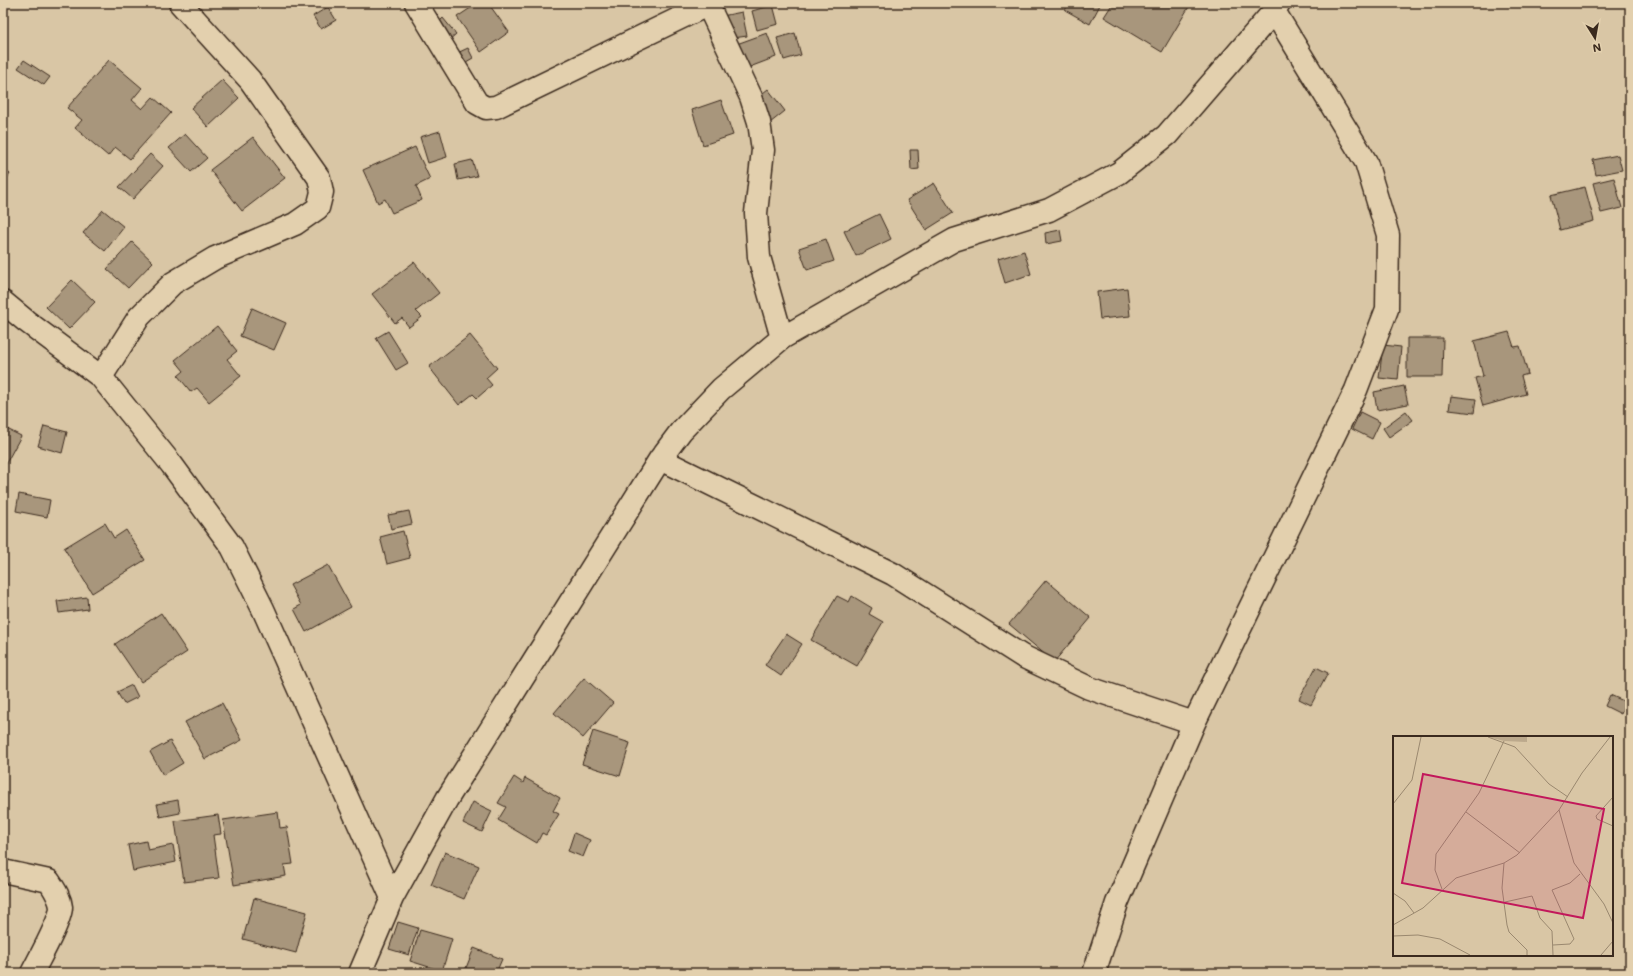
<svg xmlns="http://www.w3.org/2000/svg" width="1633" height="976" font-family="Mali,sans-serif">
<rect width="100%" height="100%" fill="#d9c6a5"/>
<filter id="ink" filterUnits="userSpaceOnUse"><feTurbulence type="fractalNoise" baseFrequency=".025" numOctaves="2"/><feDisplacementMap in="SourceGraphic" scale="8" xChannelSelector="R" yChannelSelector="G"/><feConvolveMatrix kernelMatrix="1 2 1 2 8 2 1 2 1" color-interpolation-filters="sRGB"/></filter>
<g filter="url(#ink)">
<path fill="#a8967b" stroke="#3b2a1e" d="M478 3H488L509 32 481 52 457 17Z
M1069 3H1101L1090 24 1065 10Z
M1113 3H1187L1190 5 1162 52 1104 17Z
M773 5 778 24 757 30 752 11Z
M328 7 336 20 321 29 313 16Z
M742 12 747 36 727 39 722 16Z
M443 18 456 34 448 41 435 26Z
M767 33 776 57 742 70 734 45Z
M795 33 801 55 784 60 777 38Z
M468 48 473 58 459 66 453 55Z
M24 60 50 77 44 85 18 68Z
M109 60 142 88 132 100 142 109 153 97 171 113 130 159 115 147 108 156 75 128 82 120 67 108Z
M222 80 239 98 208 127 191 108Z
M768 89 785 111 770 123 753 101Z
M721 100 733 135 703 145 692 110Z
M440 131 447 157 428 163 420 137Z
M185 134 207 158 191 172 169 148Z
M253 137 285 178 242 211 210 170Z
M415 147 430 179 416 186 422 200 392 213 385 199 378 203 363 170Z
M910 150H918L919 169 911 170Z
M150 154 163 166 133 199 119 187Z
M1618 155 1622 170 1596 175 1593 160Z
M472 160 477 176 458 180 455 164Z
M3 168 10 174 3 184Z
M1614 178 1622 208 1601 213 1593 183Z
M934 183 953 213 926 230 907 200Z
M1585 187 1594 221 1560 230 1551 195Z
M103 210 124 227 105 251 83 233Z
M879 214 891 239 856 256 844 231Z
M1060 230 1062 241 1046 244 1045 233Z
M826 239 834 261 807 270 799 248Z
M132 242 153 262 128 288 107 269Z
M1024 251 1031 274 1005 283 998 259Z
M414 262 439 293 416 311 422 317 409 327 402 318 395 323 372 294Z
M72 280 95 302 69 329 46 307Z
M1127 288 1130 316 1100 319 1097 292Z
M252 308 286 323 274 350 240 336Z
M217 326 237 351 227 359 241 376 209 402 197 388 191 392 178 376 184 371 175 360Z
M388 331 408 363 396 370 376 338Z
M1509 332 1514 347 1520 346 1528 374 1521 376 1526 394 1483 406 1475 378 1483 376 1474 341Z
M470 335 497 368 486 378 492 385 477 398 473 394 459 405 429 367Z
M1407 338H1443L1442 377H1407Z
M1383 345 1401 347 1398 380 1379 378Z
M1404 386 1408 404 1377 410 1374 392Z
M1451 396 1476 399 1474 413 1449 410Z
M1406 411 1413 420 1389 437 1383 428Z
M1360 412 1380 422 1372 439 1352 429Z
M44 426 67 432 62 453 38 446Z
M3 427 21 436 3 469Z
M19 494 50 500 47 517 16 511Z
M409 511 412 524 391 529 388 515Z
M105 523 114 538 126 530 145 560 92 593 64 548Z
M403 531 410 558 387 564 380 537Z
M328 565 351 607 306 632 294 609 301 605 290 585Z
M1046 580 1091 618 1054 662 1009 624Z
M837 596 849 602 852 596 872 608 869 614 883 622 857 666 811 640Z
M87 597 88 609 59 613 57 601Z
M161 613 187 652 141 682 115 644Z
M786 634 802 644 781 676 765 665Z
M1316 667 1328 673 1311 705 1299 699Z
M584 678 613 703 583 738 554 713Z
M132 685 138 697 124 704 117 692Z
M1610 695 1626 702 1621 714 1605 706Z
M222 703 242 740 205 759 185 722Z
M593 731 630 743 620 776 582 764Z
M170 741 183 763 163 775 150 752Z
M514 777 523 783 525 778 560 798 553 811 559 814 546 835 542 833 537 843 498 820 506 807 498 803Z
M178 800 180 813 160 817 157 804Z
M473 802 492 811 482 832 463 823Z
M278 812 280 828 287 827 293 864 284 865 286 876 234 885 223 820Z
M218 815 221 834 213 835 219 878 184 882 175 821Z
M574 833 590 840 583 857 568 851Z
M146 841 148 850 173 845 176 862 133 871 128 845Z
M445 852 479 866 464 899 431 885Z
M254 898 307 912 296 953 243 939Z
M398 922 418 928 409 955 389 949Z
M420 930 452 939 442 971 410 961Z
M474 948 502 959 496 973H464Z
M416 969 425 973H414Z"/>
<g fill="none" stroke-linecap="round" stroke-linejoin="round">
<defs>
<path id="minor" d="M416 3 477 103 486 108 496 107 707 5
M707 3 751 97 759 122 763 150 756 213 759 257 782 338
M3 302 26 321 101 377 172 465 232 547 263 609 392 898 360 973
M101 377 139 317 173 283 215 258 295 224 318 208 322 192 319 178 250 80 180 3
M660 459 893 574 1022 656 1089 688 1194 723
M3 871 49 881C54 889 60 897 61 907 61 920 39 959 32 973
M392 898 447 799 660 459 681 431 721 389 782 338 954 240 1049 210 1119 173 1167 135 1274 11 1279 3
M1094 973 1117 903 1194 723 1356 390 1387 309 1388 235 1366 162 1274 11"/>
</defs>
<use href="#minor" stroke="#3b2a1e" stroke-width="25"/>
<use href="#minor" stroke="#e3d0ae" stroke-width="22"/>
</g>
</g>
<g transform="translate(1393 736)">
<rect width="220" height="220" fill="#d9c6a5"/>
<path d="M95 1H134V6L111 5Z" fill="#bca98c"/>
<path fill="none" stroke="#9a886f" stroke-width="1" d="M95 1 122 11 156 48 175 61M217 1 189 37 166 74 181 127 211 168 220 187M220 61 203 80 204 83 220 90M0 68 19 44 28 1M73 76 127 117M111 127 109 152 114 189 116 196 134 214V219M49 153 42 134 43 118 86 57 111 5M0 157 12 165 21 177M112 166 139 160 147 182 159 195 160 219M0 189 30 172 63 142 111 127 124 119 166 74M0 200 25 199 47 203 77 219M160 209 177 208 181 203 159 154 177 147 187 138M208 219 220 205"/>
<path fill="#c2185b" fill-opacity="0.15" stroke="#c2185b" stroke-width="2" d="M30 38 211 73 190 182 9 147Z"/>
<rect width="220" height="220" fill="none" stroke="#3b2a1e" stroke-width="2"/>
</g>
<rect width="1633" height="976" fill="none" stroke="#e3d0ae" stroke-width="16"/>
<rect x="8" y="8" width="1617" height="960" fill="none" stroke="#3b2a1e" stroke-width="1.5" filter="url(#ink)"/>
<g transform="translate(1595 38) rotate(169)" stroke="#e3d0ae" stroke-width="3" paint-order="stroke">
<path d="M0-3L7 15L0 10L-7 15Z" fill="#3b2a1e"/>
<text y="-6" font-size="11" font-weight="bold" text-anchor="middle" fill="#3b2a1e">N</text>
</g>
</svg>
